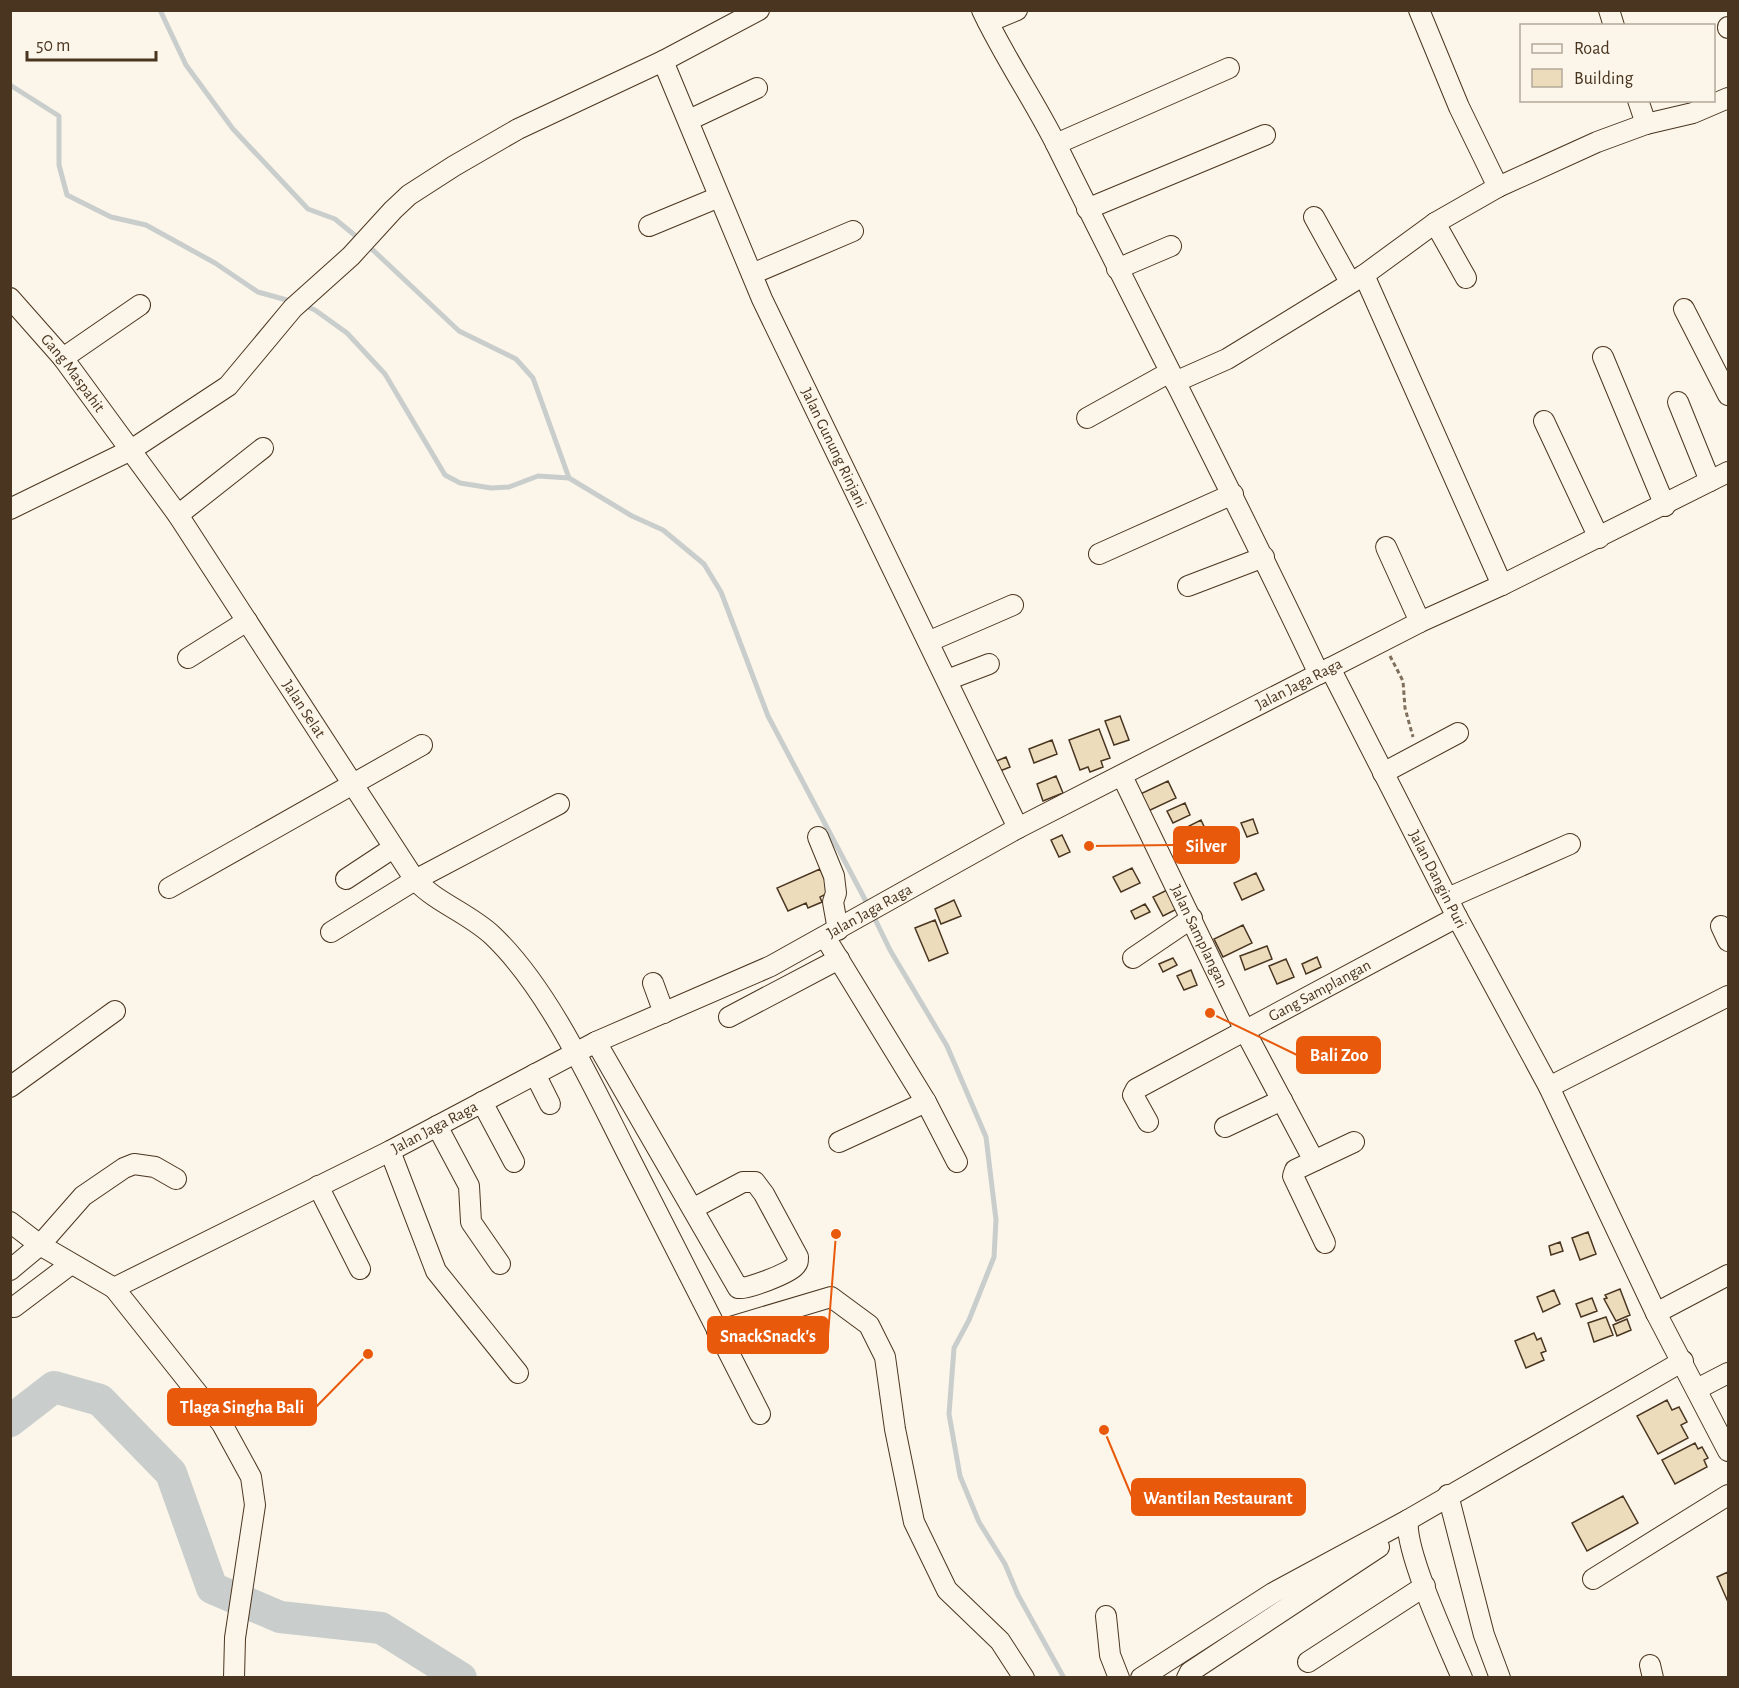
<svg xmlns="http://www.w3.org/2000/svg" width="1739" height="1688" font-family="'Alegreya Sans',sans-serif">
<rect width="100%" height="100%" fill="#fbf6e9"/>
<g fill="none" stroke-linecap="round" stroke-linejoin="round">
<path stroke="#c9cecd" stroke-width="5" d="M160 10 186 65 233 129 308 209 335 219 374 251 459 331 516 359 533 378 569 478
M10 85 59 116V165L67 195 111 217 146 225 215 263 258 292 294 302
M303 305 315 310 347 333 385 374 445 475 460 483 491 488 509 487 538 476 569 478 632 516 663 530 704 564 721 592 768 716 869 907
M873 915 890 950 947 1046 986 1137 996 1220 994 1257 969 1320 954 1348 949 1414 960 1476 979 1522 1005 1564 1018 1595 1064 1678"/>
<path stroke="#c9cecd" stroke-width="32" d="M10 1421 54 1387 100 1400 171 1473 212 1588 280 1617 381 1628 461 1678"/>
</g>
<path fill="#ecdcbc" stroke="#4a3520" stroke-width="1.5" d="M1120 716 1129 740 1114 745 1105 721Z
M1099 729 1110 758 1101 761 1103 767 1090 772 1088 767 1080 770 1069 740Z
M1052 740 1057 754 1034 763 1029 749Z
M1006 757 1010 767 995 773 992 763Z
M1056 776 1063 793 1043 801 1037 784Z
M1168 781 1176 798 1144 813 1136 796Z
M1185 803 1190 815 1173 823 1167 811Z
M1253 819 1258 833 1247 837 1241 823Z
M1201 820 1209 837 1193 845 1185 828Z
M1062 835 1070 852 1059 857 1051 840Z
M1132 868 1140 883 1121 892 1113 877Z
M820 869 830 892 820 897 822 902 808 908 806 903 788 911 777 888Z
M1256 873 1264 890 1242 900 1234 883Z
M1167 890 1177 909 1163 916 1153 897Z
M954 900 961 916 941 924 935 909Z
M1145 904 1150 912 1135 919 1131 911Z
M935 920 948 953 929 961 915 928Z
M1243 925 1252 943 1223 957 1214 939Z
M1267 946 1272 959 1245 970 1240 956Z
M1317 957 1321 967 1306 974 1302 964Z
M1173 958 1177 965 1163 972 1159 964Z
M1286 959 1294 977 1277 984 1269 966Z
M1191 970 1197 985 1184 990 1177 976Z
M1588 1232 1596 1254 1580 1260 1572 1238Z
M1560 1242 1563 1251 1551 1255 1549 1246Z
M1620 1289 1630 1315 1616 1321 1604 1299 1607 1298 1605 1295Z
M1554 1290 1560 1304 1543 1312 1537 1297Z
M1592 1298 1597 1311 1581 1317 1576 1304Z
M1606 1317 1613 1335 1594 1342 1588 1323Z
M1627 1319 1631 1330 1617 1336 1613 1325Z
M1534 1333 1537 1340 1541 1338 1546 1351 1541 1353 1544 1360 1526 1368 1515 1341Z
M1667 1400 1672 1410 1679 1407 1687 1422 1681 1425 1688 1438 1658 1454 1637 1416Z
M1695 1443 1698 1449 1702 1447 1708 1458 1704 1460 1707 1467 1675 1484 1662 1460Z
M1623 1496 1638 1523 1587 1551 1572 1523Z
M1728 1572V1602L1717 1577Z"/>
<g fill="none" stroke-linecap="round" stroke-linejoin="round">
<defs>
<g id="minor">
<path d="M982 10C1004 57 1034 100 1057 146 1144 322 1235 496 1319 674"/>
<path d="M1419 10 1459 107 1498 187"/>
<path d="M1609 10 1614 26"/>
<path d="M988 22 1017 10"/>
<path d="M1728 27V28"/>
<path id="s1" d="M663 61 762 299 1018 828"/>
<path d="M1638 100 1646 124"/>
<path d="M689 120 757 88"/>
<path d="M1056 144 1229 68"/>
<path d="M1087 209 1265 135"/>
<path d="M1314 217 1350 282"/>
<path d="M1435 223 1466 278"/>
<path d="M649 226 719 197"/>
<path d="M1117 269 1171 246"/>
<path d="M752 274 853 231"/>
<path d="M1364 275 1502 585"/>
<path id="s2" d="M10 298 63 358 178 515 415 880C437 903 468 913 492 935 548 988 591 1082 626 1151 671 1239 715 1327 760 1414"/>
<path d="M1684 309 1728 395"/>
<path d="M1603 357 1665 506"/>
<path d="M63 358 140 305"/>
<path d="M1175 382 1227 359 1364 275 1435 223 1498 187 1597 142 1646 124 1693 113 1728 98"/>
<path d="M1678 402 1710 481"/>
<path d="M1087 418 1170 372"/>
<path d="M1544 421 1599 538"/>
<path d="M10 509 131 450 228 386 293 308 351 256 393 210 409 195 454 166 518 129 663 61 759 10"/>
<path d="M178 515 263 448"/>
<path d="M1386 547 1420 622"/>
<path d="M1099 554 1233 494"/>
<path d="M1188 586 1264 557"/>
<path d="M930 641 1013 605"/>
<path d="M188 658 247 621"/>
<path id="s3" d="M1330 668 1457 917 1549 1087 1656 1313 1728 1451"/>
<path d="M947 680 989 664"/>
<path d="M1383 773 1458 733"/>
<path id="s4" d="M1122 776 1245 1031 1312 1157 1316 1160 1354 1142"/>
<path d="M818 837 834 876 836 893 833 902 838 930"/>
<path d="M346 879 393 848"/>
<path d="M169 888 422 745"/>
<path d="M1448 898 1570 844"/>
<path d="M1721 926 1728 941"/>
<path d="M331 932 415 880 559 804"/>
<path d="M825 937 926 1102 957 1162"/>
<path d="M1133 958 1192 918"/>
<path d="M653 983 664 1013"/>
<path d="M729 1017 839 959"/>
<path d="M596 1042 738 1288C746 1290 790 1273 795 1266 798 1263 798 1262 798 1257L764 1194 755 1182H743L694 1208"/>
<path d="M535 1074 550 1104"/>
<path d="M10 1087 115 1011"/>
<path d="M1549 1087 1728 996"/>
<path d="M482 1102 514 1162"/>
<path id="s5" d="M1148 1122 1133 1095 1136 1089 1457 917"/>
<path d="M437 1126 469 1186 471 1222 500 1264"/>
<path d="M1225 1127 1282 1100"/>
<path d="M839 1142 926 1102"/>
<path d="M390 1151 436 1271 518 1373"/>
<path d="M1316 1160 1295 1170 1293 1176 1325 1243"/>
<path d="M318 1186 360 1269"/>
<path id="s6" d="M10 1222 40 1245 114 1288 390 1151 596 1042 771 966 1018 828 1420 622 1502 585 1728 472"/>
<path d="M10 1270 40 1245 83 1196 124 1168 134 1164 155 1167 176 1179"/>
<path d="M114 1288 222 1424 251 1477 255 1505 235 1638 234 1678"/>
<path d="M14 1307 71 1264"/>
<path d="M1656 1313 1728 1275"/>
<path d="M717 1331 831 1297 869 1325 885 1357 895 1429 914 1522 947 1590 1000 1641 1024 1678"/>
<path d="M1697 1389 1728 1373"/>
<path d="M1448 1495 1484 1635 1500 1678"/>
<path d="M1408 1520C1404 1550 1448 1645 1462 1678"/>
<path d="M1593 1579 1728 1495"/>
<path d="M1106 1616 1110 1655 1119 1678"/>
<path d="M1308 1662 1425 1586"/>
<path d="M1650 1665 1653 1678"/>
<path d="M1141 1678 1273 1593 1408 1520 1683 1361"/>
<path d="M1187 1678 1190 1672 1379 1547"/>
</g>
</defs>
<use href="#minor" stroke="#4a3520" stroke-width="22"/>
<path stroke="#7f6f5c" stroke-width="3" stroke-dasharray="4.5 3" stroke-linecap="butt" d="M1390 656 1403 681 1405 708 1413 737"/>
<use href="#minor" stroke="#fbf6e9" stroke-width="20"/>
</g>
<g text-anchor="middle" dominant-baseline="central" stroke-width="4.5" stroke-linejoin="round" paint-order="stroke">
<g font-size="16" fill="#4a3520" stroke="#fbf6e9">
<text stroke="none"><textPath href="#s2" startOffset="98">Gang Maspahit</textPath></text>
<text stroke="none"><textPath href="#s1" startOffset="423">Jalan Gunung Rinjani</textPath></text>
<text stroke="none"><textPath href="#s6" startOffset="1454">Jalan Jaga Raga</textPath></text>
<text stroke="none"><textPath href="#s2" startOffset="506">Jalan Selat</textPath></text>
<text stroke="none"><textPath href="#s3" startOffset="237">Jalan Dangin Puri</textPath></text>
<text stroke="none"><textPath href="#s6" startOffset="968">Jalan Jaga Raga</textPath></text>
<text stroke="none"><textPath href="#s4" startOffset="178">Jalan Samplangan</textPath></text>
<text stroke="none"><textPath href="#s5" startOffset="246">Gang Samplangan</textPath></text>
<text stroke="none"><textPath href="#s6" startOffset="482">Jalan Jaga Raga</textPath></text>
</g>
</g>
<path fill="none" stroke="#e8590c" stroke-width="2" d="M1089 846L1174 845M1210 1013L1297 1055M836 1234L828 1335M368 1354L316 1407M1104 1430L1132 1497"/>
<g fill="#e8590c" stroke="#fbf6e9" stroke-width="2">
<circle cx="1089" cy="846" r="6"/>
<circle cx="1210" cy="1013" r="6"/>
<circle cx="836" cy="1234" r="6"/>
<circle cx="368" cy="1354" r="6"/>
<circle cx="1104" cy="1430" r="6"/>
</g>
<g fill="#e8590c" stroke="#e8590c" stroke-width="2">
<rect x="1174" y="827" width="65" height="36" rx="6"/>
<rect x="1297" y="1037" width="83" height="36" rx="6"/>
<rect x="708" y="1317" width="120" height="36" rx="6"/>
<rect x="168" y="1389" width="148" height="36" rx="6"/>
<rect x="1132" y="1479" width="173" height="36" rx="6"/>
</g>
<g font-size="18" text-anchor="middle" font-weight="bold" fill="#fff">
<text x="1206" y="852">Silver</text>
<text x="1339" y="1061">Bali Zoo</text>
<text x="768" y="1342">SnackSnack's</text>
<text x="242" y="1413">Tlaga Singha Bali</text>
<text x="1218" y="1504">Wantilan Restaurant</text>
</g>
<rect width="1739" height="1688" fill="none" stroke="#4a3520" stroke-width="24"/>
<rect x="1520" y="24" width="195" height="78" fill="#fbf6e9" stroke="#b4a999" stroke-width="1.5"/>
<rect x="1532" y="44" width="30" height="9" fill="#fbf6e9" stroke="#b4a999" stroke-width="1.5"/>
<text x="1574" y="54" font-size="18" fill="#4a3520">Road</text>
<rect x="1532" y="69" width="30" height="18" fill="#ecdcbc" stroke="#b4a999" stroke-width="1.5"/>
<text x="1574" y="84" font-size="18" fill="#4a3520">Building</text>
<path d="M27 51v9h129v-9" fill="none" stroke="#4a3520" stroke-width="3"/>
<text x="36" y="51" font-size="18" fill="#4a3520" stroke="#fbf6e9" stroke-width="4.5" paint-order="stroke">50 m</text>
</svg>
